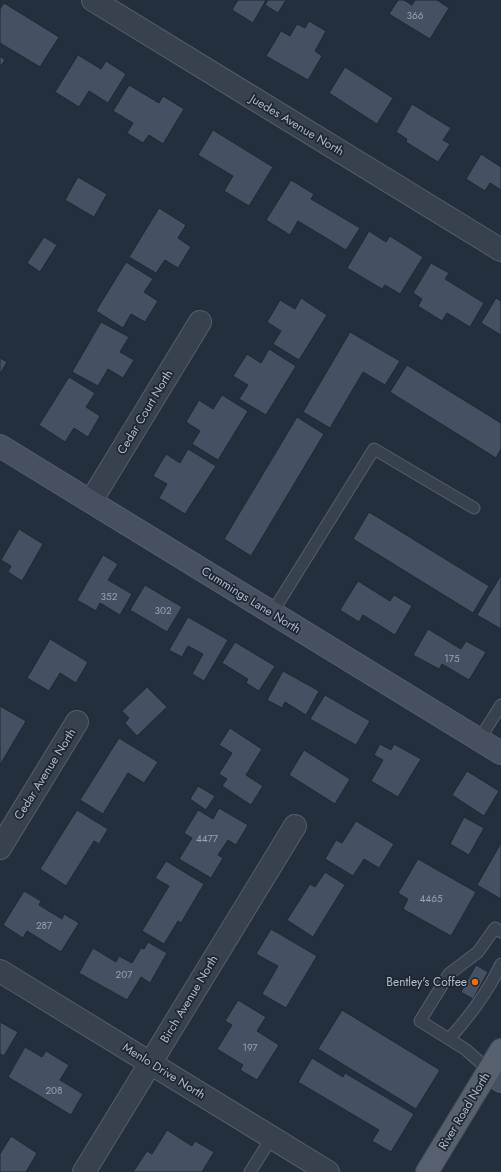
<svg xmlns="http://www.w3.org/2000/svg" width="501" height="1172" font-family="Jost,sans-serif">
<rect width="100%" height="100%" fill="#242f3e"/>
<path fill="#455162" stroke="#1f2835" d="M238 0H266L253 23 232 10Z
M268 0H286L278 13 265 5Z
M398 0H404L412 5 415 0H437L449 8 430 39 389 14Z
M4 3 59 37 40 67 0 43V9Z
M309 21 326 31 315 51 322 56 308 80 266 56 281 31 290 36 297 24 305 28Z
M78 55 101 69 106 61 126 74 108 103 89 91 79 107 55 92Z
M0 56 5 60 0 67Z
M345 67 393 98 377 124 329 93Z
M129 85 159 103 163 96 184 109 163 144 149 135 143 143 127 133 133 123 113 111Z
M412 104 451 128 443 140 450 144 438 162 406 142 407 139 396 132Z
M213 130 273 167 249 206 224 191 233 176 198 155Z
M481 154 501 167V190L490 183 485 191 466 179Z
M78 177 107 194 94 217 65 200Z
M291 180 314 194 311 199 360 228 346 250 298 221 290 235 266 220Z
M159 208 186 225 178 238 191 247 178 268 165 260 156 273 129 257Z
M369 231 386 242 390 236 423 257 400 294 385 285 382 289 347 268Z
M44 237 57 245 40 272 27 263Z
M126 262 153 279 144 292 158 301 145 322 131 314 123 328 96 311Z
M431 263 449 273 445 279 484 303 470 327 447 313 442 321 418 306 422 299 413 293Z
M301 298 327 315 299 360 273 344 281 331 267 322 280 300 295 309Z
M496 298 501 301V335L481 323Z
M101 322 129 337 120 352 134 360 123 378 108 369 98 386 72 372Z
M350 332 400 361 385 385 363 372 330 428 303 412Z
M269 349 296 366 266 415 239 399 248 385 233 376 247 354 261 363Z
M0 358 7 362 0 374Z
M407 365 501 423V449L496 458 390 392Z
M69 377 95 393 86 407 100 416 88 437 74 428 65 442 39 425Z
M222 395 248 411 218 460 192 444 200 431 186 422 199 400 213 409Z
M297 417 324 434 251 556 224 539Z
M188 449 216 466 185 514 159 498 167 484 153 476 166 454 180 463Z
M369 512 489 586 473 613 353 539Z
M19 529 43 544 22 581 8 572 11 566 1 560Z
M103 555 118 564 108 580 132 594 120 615 100 603 96 611 77 600Z
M501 575V629L477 615Z
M358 581 390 601 394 595 412 606 395 635 363 615 359 622 340 610Z
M145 585 182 607 167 632 130 610Z
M188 617 228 640 204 681 192 674 203 654 188 646 182 657 169 650Z
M428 629 461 649 466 641 486 652 469 680 442 664 439 669 413 655Z
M50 639 88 662 76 683 60 673 49 691 27 678Z
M235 642 275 666 259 691 246 683 248 679 222 663Z
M283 671 319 691 306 715 285 702 282 708 267 700Z
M147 687 167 707 137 736 125 723 129 718 122 711Z
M325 695 370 721 356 745 310 719Z
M0 706 26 721 0 765Z
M230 728 262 749 246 775 263 786 251 805 222 786 227 779 219 774 232 753 219 745Z
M119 738 158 762 144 783 128 773 103 814 80 800Z
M380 744 391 750 394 744 421 759 398 797 371 781 383 760 374 755Z
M304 750 350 779 335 804 289 775Z
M467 771 499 791 484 816 452 795Z
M198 786 215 796 206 810 190 799Z
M219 808 248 825 236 845 228 840 218 855 223 858 211 878 179 859 192 838 184 833 198 810 213 819Z
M77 810 108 829 99 844 94 841 66 886 40 869Z
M464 817 484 828 469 855 450 844Z
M356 821 394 844 379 868 364 859 353 876 325 859 336 840 342 843Z
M501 843V899L477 885Z
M418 859 476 892 451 936 403 909 408 899 398 893Z
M166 861 204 884 181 923 178 921 164 944 142 931 169 886 155 878Z
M325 872 345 885 313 937 287 920 310 884 315 887Z
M24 891 41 901 39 905 62 919 64 914 79 923 61 952 27 931 23 938 3 925Z
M271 929 317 956 286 1008 262 994 278 966 256 954Z
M148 942 167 953 150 983 141 977 127 1000 79 973 93 948 116 962 119 956 132 963 141 948 144 949Z
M476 965 488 972 473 999 461 992Z
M238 1000 266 1017 257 1031 279 1045 257 1080 240 1070 243 1065 217 1049 232 1025 225 1021Z
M342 1010 440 1070 416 1109 318 1049Z
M0 1022 18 1032 4 1056 0 1054Z
M25 1047 42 1057 46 1051 69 1065 60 1080 83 1094 71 1115 8 1077Z
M312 1058 343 1077 345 1073 414 1114 391 1152 372 1141 379 1130 298 1082Z
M167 1130 192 1146 195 1141 214 1152 202 1172H133L147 1151 152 1154Z
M11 1136 37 1153 26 1172H0V1154Z"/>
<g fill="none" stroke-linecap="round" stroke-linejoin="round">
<defs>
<path id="lane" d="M272 613 374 449 474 508
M479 740 501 705
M449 1039C470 1016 488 992 501 964
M489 1070 465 1049 420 1021 449 974 478 952 495 928 501 932
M250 1172 272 1137"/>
<path id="street" d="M93 0 501 250
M91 501 200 322
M0 848 77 722
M0 971 328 1172
M84 1172 295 826"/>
<path id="secondary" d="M0 446 501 753
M489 1070 501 1081"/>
<path id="primary" d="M427 1172 501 1050"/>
</defs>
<use href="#lane" stroke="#565f6c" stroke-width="13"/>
<use href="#street" stroke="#565f6c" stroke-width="24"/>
<use href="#secondary" stroke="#565f6c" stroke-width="24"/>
<use href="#primary" stroke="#414a57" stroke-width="24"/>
<use href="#lane" stroke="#38414e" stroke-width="11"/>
<use href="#street" stroke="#38414e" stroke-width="22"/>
<use href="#secondary" stroke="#465061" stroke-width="22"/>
<use href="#primary" stroke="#56606e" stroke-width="22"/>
</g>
<circle fill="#e8710a" stroke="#1d2633" stroke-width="1.5" cx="475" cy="982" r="4"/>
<g text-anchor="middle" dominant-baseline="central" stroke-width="3.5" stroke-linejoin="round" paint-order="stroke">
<g font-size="10" fill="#98a1af">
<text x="415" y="15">366</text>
<text x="109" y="596">352</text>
<text x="163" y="610">302</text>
<text x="452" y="658">175</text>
<text x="207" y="838">4477</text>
<text x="431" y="898">4465</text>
<text x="44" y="925">287</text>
<text x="124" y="974">207</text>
<text x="250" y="1047">197</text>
<text x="54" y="1090">208</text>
</g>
<g font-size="12" fill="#b4bcc9" stroke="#1d2633">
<text transform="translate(297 125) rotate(31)">Juedes Avenue North</text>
<text transform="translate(145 412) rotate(-59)">Cedar Court North</text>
<text transform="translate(251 600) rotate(32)">Cummings Lane North</text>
<text transform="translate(45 774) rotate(-58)">Cedar Avenue North</text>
<text transform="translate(189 999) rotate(-59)">Birch Avenue North</text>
<text transform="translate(164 1071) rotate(32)">Menlo Drive North</text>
<text transform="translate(464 1111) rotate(-59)">River Road North</text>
</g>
<g font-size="12" fill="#b4bcc9" stroke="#1d2633" text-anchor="end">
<text x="467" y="982">Bentley's Coffee</text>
</g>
</g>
</svg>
